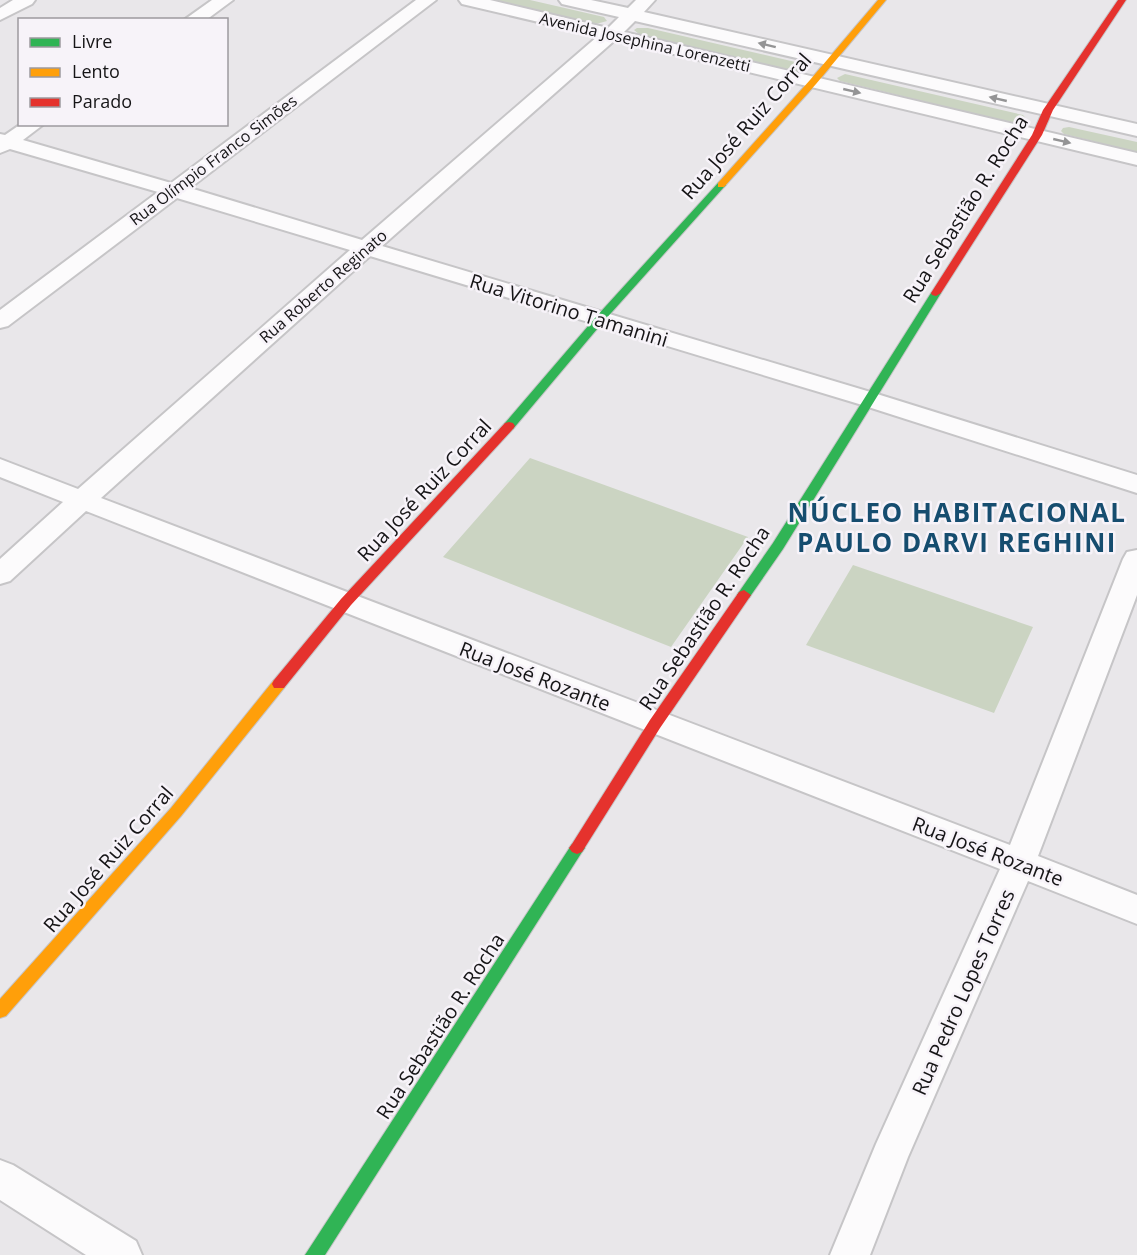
<svg xmlns="http://www.w3.org/2000/svg" width="1137" height="1255" font-family="'Open Sans',sans-serif">
<rect width="100%" height="100%" fill="#e9e7ea"/>
<path fill="#cbd4c2" d="M493 0H530L604 17 607 21 596 24Z
M637 28H648L804 64 809 68 797 72 640 35 634 30Z
M845 74 1023 115 1027 120 1017 124 840 81 837 78Z
M1069 127 1137 142V152L1064 134 1061 131 1063 128Z
M530 458 748 537 671 647 443 557Z
M853 565 1033 627 994 713 806 645Z"/>
<g fill="none" stroke-linecap="round" stroke-linejoin="round">
<defs>
<path id="street" d="M13 0H35L32 4 0 20V8Z
M212 0H233L206 20H184Z
M416 0H436L190 188 362 240 598 36 462 4 459 0H490L608 28 619 17 562 4 559 0H591L628 8 636 0H655L644 12 1137 124V136L635 21 624 32 1137 153V165L615 40 382 246 877 394 1137 475V493L859 404 370 256 101 498 1010 845 1123 559 1127 552 1137 550V595L1038 856 1137 895V924L1028 881 908 1157 870 1255H830L876 1144 1000 869 86 511 10 581 0 584V559L63 502 0 477V459L78 489 350 250 177 198 8 326 0 328V310L158 192 10 149 0 153V134L5 135 21 124H44L23 140 171 183Z
M0 1160 13 1165 136 1241 142 1255H86L0 1200Z"/>
<path id="fast" d="M721 182 726 185 724 187 603 322 513 429H505L503 426 505 423 595 318 718 183Z
M936 290 941 293 783 549 749 598H739L737 595 739 592 773 543 931 293Z
M577 842 582 844 585 848 582 852 325 1255H305L572 844Z"/>
<path id="slow" d="M878 0H886L816 84 724 187H718V183L810 80Z
M279 679 284 680 286 684 284 688 181 816 6 1016 0 1018V999L171 808 274 680Z"/>
<path id="jam" d="M1118 0H1126L1053 110 1042 135 941 293 936 296 932 295 931 293 1032 135 1043 110Z
M509 422 513 423 515 426 513 429 351 605 284 688H274L272 684 274 680 341 599 505 423Z
M744 590 751 595 749 598 660 728 582 852 577 854 572 852 569 848 572 844 650 720 739 592Z"/>
</defs>
<use href="#street" stroke="#c6c5c7" stroke-width="4"/>
<use href="#fast" stroke="#c6c5c7" stroke-width="2"/>
<use href="#slow" stroke="#c6c5c7" stroke-width="2"/>
<use href="#jam" stroke="#c6c5c7" stroke-width="2"/>
<use href="#street" fill="#fcfbfc" fill-rule="evenodd"/>
<use href="#fast" fill="#30b455" fill-rule="evenodd"/>
<use href="#slow" fill="#ff9f0a" fill-rule="evenodd"/>
<use href="#jam" fill="#e5322d" fill-rule="evenodd"/>
</g>
<defs><path id="oneway-solid" d="M-6-.8H1V-3.2L6.5 0L1 3.2V.8H-6Z" transform="scale(1.5)"/></defs>
<g fill="#949495">
<use href="#oneway-solid" transform="translate(767 45) rotate(-166)"/>
<use href="#oneway-solid" transform="translate(852 91) rotate(13)"/>
<use href="#oneway-solid" transform="translate(998 99) rotate(-167)"/>
<use href="#oneway-solid" transform="translate(1062 141) rotate(13)"/>
</g>
<g text-anchor="middle" dominant-baseline="central" stroke-width="5" stroke-linejoin="round" paint-order="stroke">
<g font-size="16" fill="#161517" stroke="#f7f3f9">
<text transform="translate(645 42) rotate(13)">Avenida Josephina Lorenzetti</text>
<text transform="translate(213 160) rotate(-37)">Rua Olímpio Franco Simões</text>
<text transform="translate(323 286) rotate(-41)">Rua Roberto Reginato</text>
</g>
<g font-size="20" fill="#161517" stroke="#f7f3f9">
<text transform="translate(746 126) rotate(-49)">Rua José Ruiz Corral</text>
<text transform="translate(965 209) rotate(-58)">Rua Sebastião R. Rocha</text>
<text transform="translate(569 310) rotate(17)">Rua Vitorino Tamanini</text>
<text transform="translate(424 490) rotate(-47)">Rua José Ruiz Corral</text>
<text transform="translate(704 618) rotate(-56)">Rua Sebastião R. Rocha</text>
<text transform="translate(535 676) rotate(21)">Rua José Rozante</text>
<text transform="translate(988 851) rotate(21)">Rua José Rozante</text>
<text transform="translate(108 859) rotate(-49)">Rua José Ruiz Corral</text>
<text transform="translate(963 992) rotate(-66)">Rua Pedro Lopes Torres</text>
<text transform="translate(440 1026) rotate(-57)">Rua Sebastião R. Rocha</text>
</g>
<g font-size="26" font-weight="bold" letter-spacing="1.5" fill="#164d6f" stroke="#f7f3f9">
<text x="957" y="512">NÚCLEO HABITACIONAL<tspan x="957" dy="30">PAULO DARVI REGHINI</tspan></text>
</g>
</g>
<rect x="18" y="18" width="210" height="108" fill="#f7f3f9" stroke="#9d9a9f" stroke-width="1.5"/>
<rect x="30" y="38" width="30" height="9" fill="#30b455" stroke="#9d9a9f" stroke-width="1.5"/>
<text x="72" y="48" font-size="18" fill="#161517">Livre</text>
<rect x="30" y="68" width="30" height="9" fill="#ff9f0a" stroke="#9d9a9f" stroke-width="1.5"/>
<text x="72" y="78" font-size="18" fill="#161517">Lento</text>
<rect x="30" y="98" width="30" height="9" fill="#e5322d" stroke="#9d9a9f" stroke-width="1.5"/>
<text x="72" y="108" font-size="18" fill="#161517">Parado</text>
</svg>
